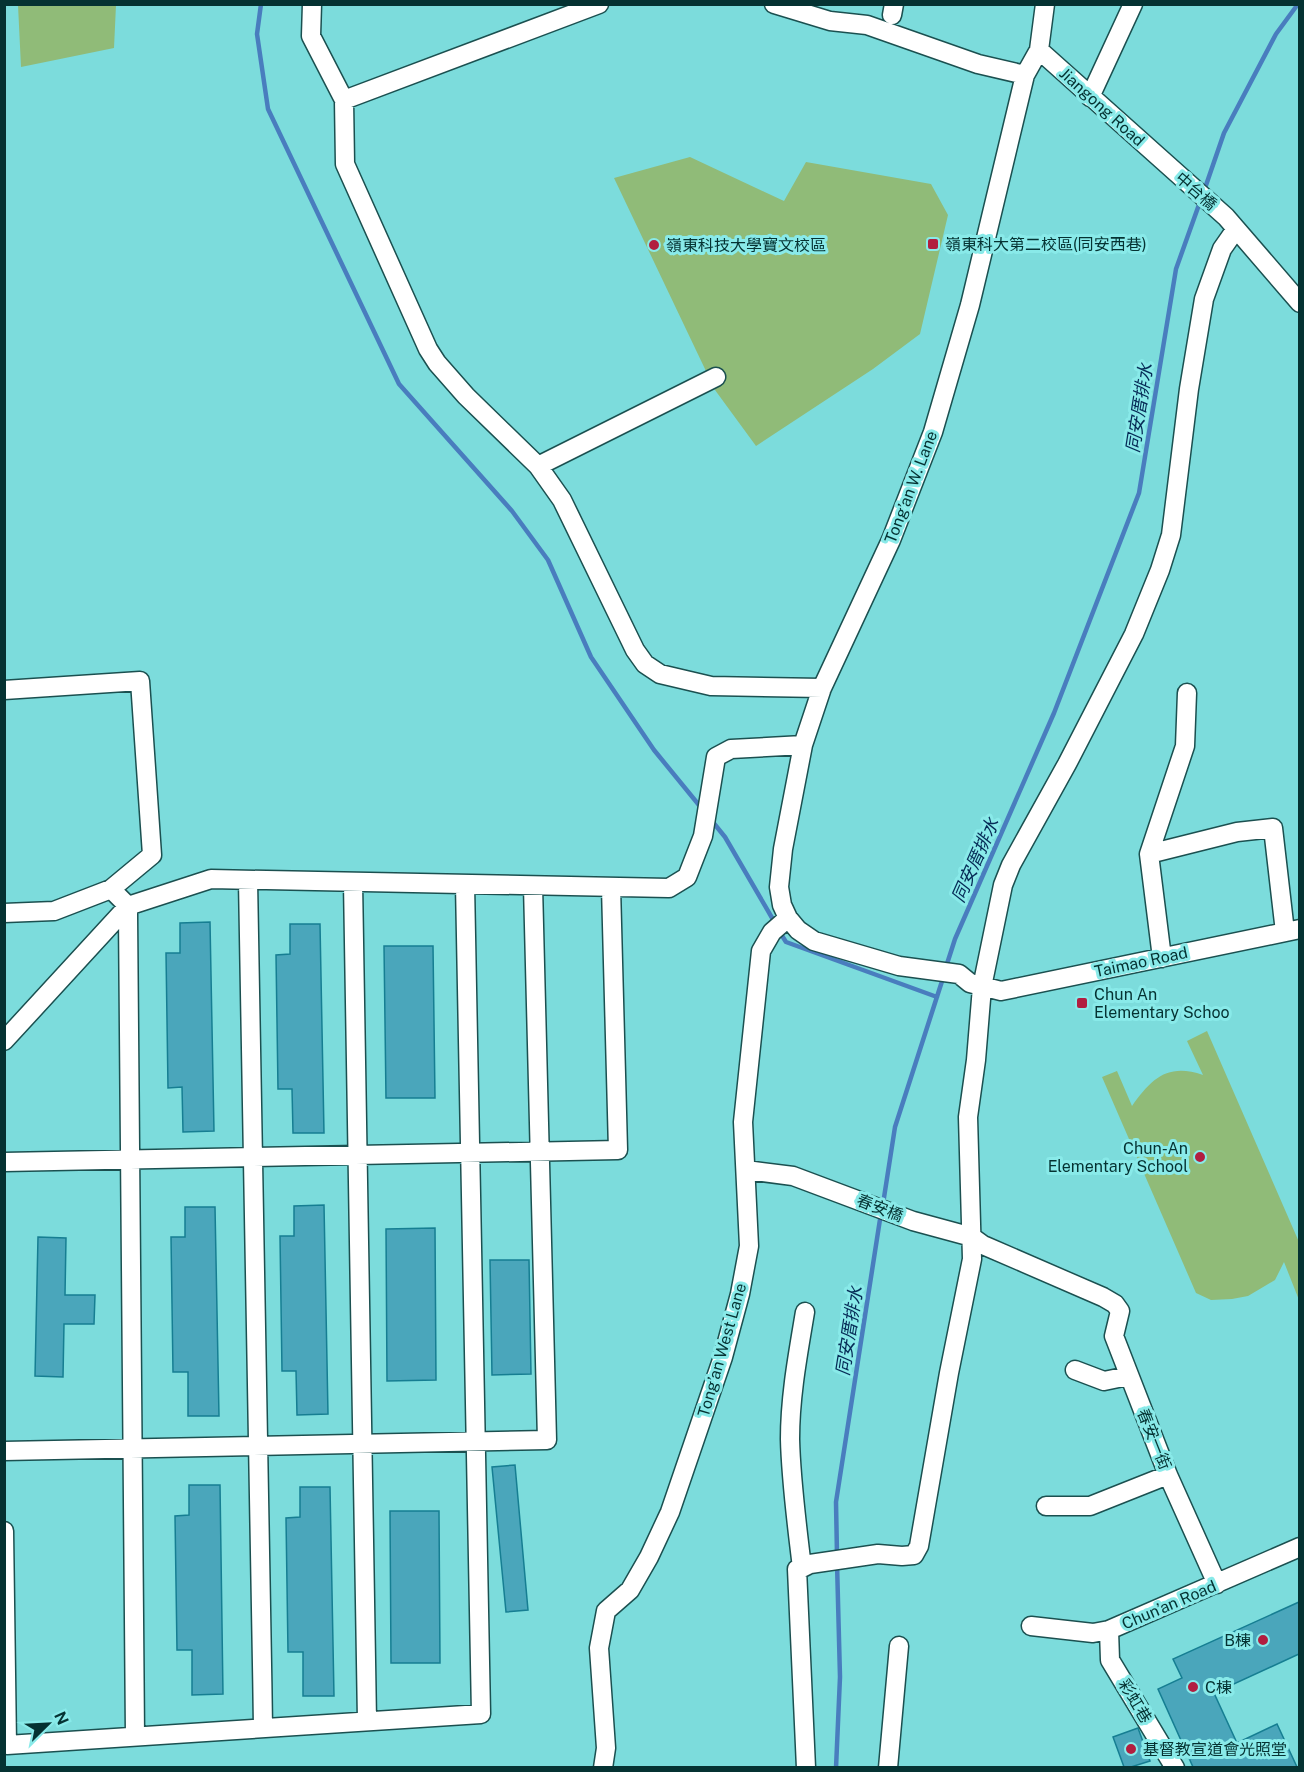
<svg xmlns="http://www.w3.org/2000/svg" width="1304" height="1772" font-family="'Public Sans','Noto Sans TC',sans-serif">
<rect width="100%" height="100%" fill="#7cdcdc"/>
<path fill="#90bb78" d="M18 5H116L114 48 21 67Z
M690 157 784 201 806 162 931 184 948 215 920 334 873 369 756 446 715 390 614 178Z
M1207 1031 1299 1242V1300L1284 1262 1275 1280 1248 1296 1232 1299 1211 1300 1196 1293 1102 1077 1117 1071 1132 1106C1152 1078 1168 1063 1203 1075L1187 1041Z"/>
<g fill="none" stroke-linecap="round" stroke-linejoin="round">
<path stroke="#497dbe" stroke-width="4.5" d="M261 4 257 34 268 109 399 384 512 511 548 560 591 657 654 750 703 810
M1204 191 1224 133 1276 34 1298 4
M712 821 725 837 775 923
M779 931 786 942 937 997
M946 967 955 939 1054 713 1139 493 1176 269 1201 199
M883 1204 895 1127 944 975
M837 1555 836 1502 881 1213
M836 1768 840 1677 837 1563"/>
</g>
<path fill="#4aa6bb" stroke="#167e92" stroke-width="1.5" d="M210 922 214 1131 183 1132 182 1087 168 1088 166 953H180V923Z
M290 924H320L324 1133H293L292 1089H278L276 955 290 954Z
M384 946H433L435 1098H386Z
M324 1205 328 1414 297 1415 296 1371H282L280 1236H294V1206Z
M185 1207H215L219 1416H188V1372H173L171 1237H185Z
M435 1228 436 1380 387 1381 386 1229Z
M38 1237 66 1238 65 1295H95L94 1324H64L63 1377 35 1376Z
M490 1260H529L531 1374 492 1375Z
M515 1465 528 1610 506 1612 492 1467Z
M189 1485H220L223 1694 192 1695V1650H177L175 1516 189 1515Z
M300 1487H330L334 1696H303V1652H288L286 1518 300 1517Z
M390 1511H439L440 1663H391Z
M1299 1602V1654L1214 1693 1237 1743 1277 1724 1297 1767H1193L1158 1689 1182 1678 1173 1659Z
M1138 1728 1150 1761 1131 1767H1124L1113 1737Z"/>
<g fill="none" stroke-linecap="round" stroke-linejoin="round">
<defs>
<path id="minor" d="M312 4 311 36 344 100 345 164 428 349 437 363 466 396 538 466 562 500 635 650 645 664 660 674 711 686 822 688
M774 4 830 21 867 25 978 64 1025 75
M1045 4 1039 50 1025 75 970 305 933 432 891 540 822 688 803 745 783 849 779 887 782 905 788 918 798 930 814 941 899 966 959 974 970 983 1001 991 1300 929
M892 15 894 4
M1039 50 1226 217 1300 303
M1090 97 1133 4
M344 100 599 4
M538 466 716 377
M4 690 140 681 152 855 111 889 54 911 4 913
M1149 854 1237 832 1273 828 1285 932
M248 880C251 1162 259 1445 263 1728
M353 882 367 1721
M111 889 128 906C129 1183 134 1460 135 1736
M1162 958 1149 854 1185 746 1187 693
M4 1041 128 906 211 879 669 888 687 877 703 836 716 757 731 749 803 745
M4 1162 618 1150 611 887
M746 1170 793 1176 913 1221 972 1237 983 1245 1103 1297 1115 1304 1120 1311 1114 1336 1168 1475 1217 1584
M805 1312C798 1354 790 1396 790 1439 791 1482 797 1525 802 1568L797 1569 806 1768
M1075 1370 1104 1381 1128 1376
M4 1451 547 1440 533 886
M1046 1506H1090L1168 1475
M4 1531 7 1745 481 1714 465 884
M802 1568 810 1564 878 1554 902 1556 914 1555 919 1546 949 1373 972 1259 968 1117 976 1060 982 987 1003 885 1011 865 1067 764 1134 634 1160 570 1171 535 1189 389 1204 299 1222 249 1236 229
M1031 1626 1093 1633 1109 1630 1300 1547
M1109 1630 1110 1660 1175 1768
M603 1768 606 1748 599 1648 606 1611 630 1590 649 1557 670 1512 723 1357 740 1294 749 1246 743 1122 761 951 772 932 788 918
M888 1768 899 1646"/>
</defs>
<use href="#minor" stroke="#1b5050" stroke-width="21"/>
<use href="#minor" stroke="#fff" stroke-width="18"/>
</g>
<g fill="#b11e40" stroke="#89eae9" stroke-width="2">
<rect x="927" y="238" width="12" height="12" rx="3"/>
<circle cx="654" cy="245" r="6"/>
<rect x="1076" y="997" width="12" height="12" rx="3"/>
<circle cx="1200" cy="1157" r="6"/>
<circle cx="1263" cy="1640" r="6"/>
<circle cx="1193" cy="1687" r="6"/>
<circle cx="1131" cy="1749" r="6"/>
</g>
<g text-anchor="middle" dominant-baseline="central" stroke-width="6" stroke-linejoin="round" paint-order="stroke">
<g font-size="16" fill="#053232" stroke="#89eae9">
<text transform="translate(1102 107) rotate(42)">Jiangong Road</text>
<text transform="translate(1196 191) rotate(41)">中台橋</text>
<text transform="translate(911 487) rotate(-69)">Tong’an W. Lane</text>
<text transform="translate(1141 962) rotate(-12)">Taimao Road</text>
<text transform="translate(880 1208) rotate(21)">春安橋</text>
<text transform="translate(722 1350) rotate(-74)">Tong’an West Lane</text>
<text transform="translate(1154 1439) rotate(68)">春安一街</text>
<text transform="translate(1169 1605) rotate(-23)">Chun’an Road</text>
<text transform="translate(1135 1701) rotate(59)">彩虹巷</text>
</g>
<g font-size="16" fill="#053232" stroke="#89eae9" text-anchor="start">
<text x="945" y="244">嶺東科大第二校區(同安西巷)</text>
<text x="666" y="245">嶺東科技大學寶文校區</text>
<text x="1094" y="994">Chun An<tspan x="1094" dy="18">Elementary Schoo</tspan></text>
<text x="1188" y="1148" text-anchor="end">Chun-An<tspan x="1188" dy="18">Elementary School</tspan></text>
<text x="1251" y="1640" text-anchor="end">B棟</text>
<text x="1205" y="1687">C棟</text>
<text x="1143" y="1749">基督教宣道會光照堂</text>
</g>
<g font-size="18" font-style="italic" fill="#062b56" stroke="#89eae9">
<text transform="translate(1139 408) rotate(-81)">同安厝排水</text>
<text transform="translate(975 860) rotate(-66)">同安厝排水</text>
<text transform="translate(849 1331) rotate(-81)">同安厝排水</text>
</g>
</g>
<rect width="1304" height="1772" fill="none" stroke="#053232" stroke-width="12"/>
<g transform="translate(48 1724) rotate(66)" stroke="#89eae9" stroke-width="4.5" paint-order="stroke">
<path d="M0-4.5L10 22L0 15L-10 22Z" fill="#053232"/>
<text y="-9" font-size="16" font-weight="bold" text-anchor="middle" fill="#053232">N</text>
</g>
</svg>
